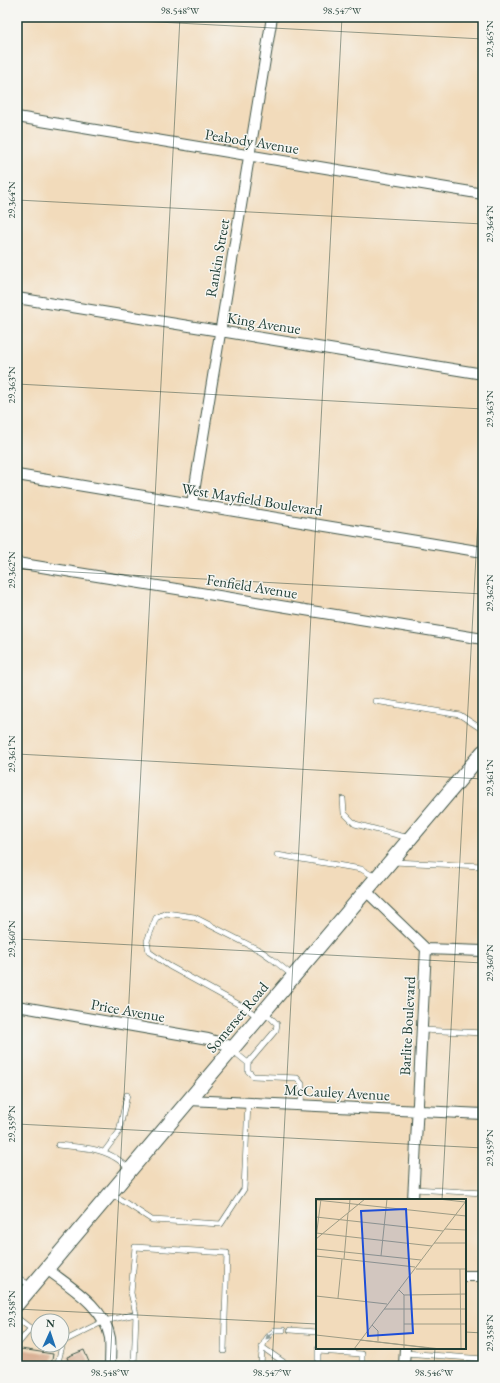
<svg xmlns="http://www.w3.org/2000/svg" width="500" height="1383" font-family="'EB Garamond',serif">
<rect width="100%" height="100%" fill="#f6f6f2"/>
<filter id="ink" filterUnits="userSpaceOnUse"><feTurbulence type="fractalNoise" baseFrequency=".025" numOctaves="2"/><feDisplacementMap in="SourceGraphic" scale="8" xChannelSelector="R" yChannelSelector="G"/><feConvolveMatrix kernelMatrix="1 2 1 2 8 2 1 2 1" color-interpolation-filters="sRGB"/></filter>
<filter id="wash" filterUnits="userSpaceOnUse"><feTurbulence type="fractalNoise" baseFrequency=".012" numOctaves="4" result="noise"/><feDisplacementMap in="SourceGraphic" scale="16" xChannelSelector="R" yChannelSelector="G"/><feGaussianBlur stdDeviation="0.9" result="paint"/><feColorMatrix in="noise" values="0 0 0 0 0 0 0 0 0 0 0 0 0 0 0 0 0 1.4 0 .05"/><feComposite in="paint" operator="in"/></filter>
<g filter="url(#wash)">
<rect width="100%" height="100%" fill="#f2dbbb"/>
<g id="blocks">
<path fill="#d19d7c" d="M21 1349 53 1354 51 1366H18Z
M84 1350 89 1362 87 1363 86 1366H70L67 1357Z"/>
</g>
</g>
<g filter="url(#ink)">
<use href="#blocks" fill-opacity="0" stroke="#3f5548" stroke-width="1"/>
<g fill="none" stroke-linecap="round" stroke-linejoin="round">
<defs>
<path id="lane" d="M375 701 460 715 483 730
M343 799 344 813 355 824 409 838
M277 855 361 869 375 877
M393 862 483 866
M258 1017 247 1009 169 966 149 952 147 941 156 918 166 913 194 917 261 951 271 958 293 976
M422 1030 483 1033
M232 1050 248 1063V1071L253 1076 297 1078 302 1084 301 1106
M248 1063 276 1030 277 1024 265 1012
M58 1145C77 1147 97 1147 114 1157 120 1160 125 1165 129 1169
M104 1152 119 1132 127 1095
M414 1189 483 1193
M112 1194 152 1220 221 1224 244 1189 248 1103
M17 1277 31 1286
M136 1314 131 1293 135 1247 227 1253 224 1351
M17 1318 34 1331 38 1336
M290 1330 317 1332
M62 1342 104 1321 136 1314 134 1366
M17 1345 31 1328
M262 1347 289 1366
M318 1351 362 1354V1366
M405 1353 483 1359
M57 1366 63 1342
M261 1366C262 1348 261 1341 275 1330H283
M318 1366V1349"/>
<path id="street" d="M17 117 483 194
M17 298 483 374
M17 475 483 552
M192 504 272 17
M17 563 483 639
M366 891 426 949 483 951
M17 1006 208 1039 234 1047
M189 1100 483 1114
M413 1200 426 949
M47 1269C70 1287 105 1307 110 1338 111 1347 110 1357 110 1366
M465 1276H483
M404 1366 405 1348"/>
<path id="secondary" d="M17 1304 483 752"/>
</defs>
<use href="#lane" stroke="#3f5548" stroke-width="6"/>
<use href="#street" stroke="#3f5548" stroke-width="12"/>
<use href="#secondary" stroke="#3f5548" stroke-width="16"/>
<use href="#lane" stroke="#fff" stroke-width="5"/>
<use href="#street" stroke="#fff" stroke-width="10"/>
<use href="#secondary" stroke="#fff" stroke-width="14"/>
</g>
<defs><path id="oneway-solid" d="M-6-.8H1V-3.2L6.5 0L1 3.2V.8H-6Z"/></defs>
<use fill="#8f9e9a" href="#oneway-solid" transform="translate(270 1335) rotate(135)"/>
</g>
<path fill="none" stroke="#1f3d34" stroke-width="1" stroke-opacity="0.45" d="M62 17 483 39M17 44 18 17M17 200 483 224M17 384 483 409M17 569 483 594M17 754 483 779M17 939 483 963M17 1124 483 1148M442 1200 483 423M17 1309 317 1324M465 1332 483 1333M110 1366 180 17M272 1366 342 17M434 1366 435 1348"/>
<g text-anchor="middle" dominant-baseline="central" stroke-width="3" stroke-linejoin="round" paint-order="stroke">
<g font-size="15" fill="#1f3d34" stroke="#f6f6f2">
<text transform="translate(252 141) rotate(9)">Peabody Avenue</text>
<text transform="translate(217 258) rotate(-80)">Rankin Street</text>
<text transform="translate(264 323) rotate(9)">King Avenue</text>
<text transform="translate(252 499) rotate(9)">West Mayfield Boulevard</text>
<text transform="translate(252 586) rotate(9)">Fenfield Avenue</text>
<text transform="translate(128 1010) rotate(10)">Price Avenue</text>
<text transform="translate(237 1017) rotate(-50)">Somerset Road</text>
<text transform="translate(407 1026) rotate(-87)">Barlite Boulevard</text>
<text transform="translate(337 1092) rotate(3)">McCauley Avenue</text>
</g>
</g>
<g transform="translate(316 1199)">
<rect width="150" height="150" fill="#f2dbbb"/>
<path fill="none" stroke="#9e9c85" stroke-width="1" d="M122 0 149 3M0 1 150 17M33 13 34 0M0 18 127 32M129 30 150 31M0 34 116 47M0 39 5 0M0 40 49 0M118 44H150M0 50 105 61M0 57 99 68M65 57 71 0M28 60 32 14M100 70H150M144 70 145 150M83 91 88 96 150 95M0 97 71 105M22 99 26 60M68 110H150M88 125H150M56 126 62 132V142M0 136 125 150M44 141 113 149M38 150 150 2M88 150V96"/>
<path fill="#1d4ed8" fill-opacity="0.15" stroke="#1d4ed8" stroke-width="2" d="M90 10 97 134 52 137 45 12Z"/>
<rect width="150" height="150" fill="none" stroke="#1f3d34" stroke-width="2"/>
</g>
<rect width="500" height="1383" fill="none" stroke="#f6f6f2" stroke-width="44"/>
<g transform="translate(50 1333) rotate(3)"><circle r="19" fill="#f6f6f2" stroke="#a0aca6"/>
<path d="M0-3L7 15L0 10L-7 15Z" fill="#1f6fb2"/>
<text y="-6" font-size="11" font-weight="bold" text-anchor="middle" fill="#1f3d34">N</text>
</g>
<rect x="22" y="22" width="456" height="1339" fill="none" stroke="#1f3d34" stroke-width="1.5"/>
<g font-size="10" text-anchor="middle" fill="#1f3d34">
<text x="180" y="14">98.548°W</text>
<text x="342" y="14">98.547°W</text>
<text transform="translate(489 39) rotate(-90)" y="4">29.365°N</text>
<text transform="translate(11 200) rotate(-90)" y="4">29.364°N</text>
<text transform="translate(489 224) rotate(-90)" y="4">29.364°N</text>
<text transform="translate(11 385) rotate(-90)" y="4">29.363°N</text>
<text transform="translate(489 409) rotate(-90)" y="4">29.363°N</text>
<text transform="translate(11 570) rotate(-90)" y="4">29.362°N</text>
<text transform="translate(489 593) rotate(-90)" y="4">29.362°N</text>
<text transform="translate(11 754) rotate(-90)" y="4">29.361°N</text>
<text transform="translate(489 778) rotate(-90)" y="4">29.361°N</text>
<text transform="translate(11 939) rotate(-90)" y="4">29.360°N</text>
<text transform="translate(489 963) rotate(-90)" y="4">29.360°N</text>
<text transform="translate(11 1124) rotate(-90)" y="4">29.359°N</text>
<text transform="translate(489 1148) rotate(-90)" y="4">29.359°N</text>
<text transform="translate(11 1309) rotate(-90)" y="4">29.358°N</text>
<text transform="translate(489 1333) rotate(-90)" y="4">29.358°N</text>
<text x="110" y="1376">98.548°W</text>
<text x="272" y="1376">98.547°W</text>
<text x="434" y="1376">98.546°W</text>
</g>
</svg>
